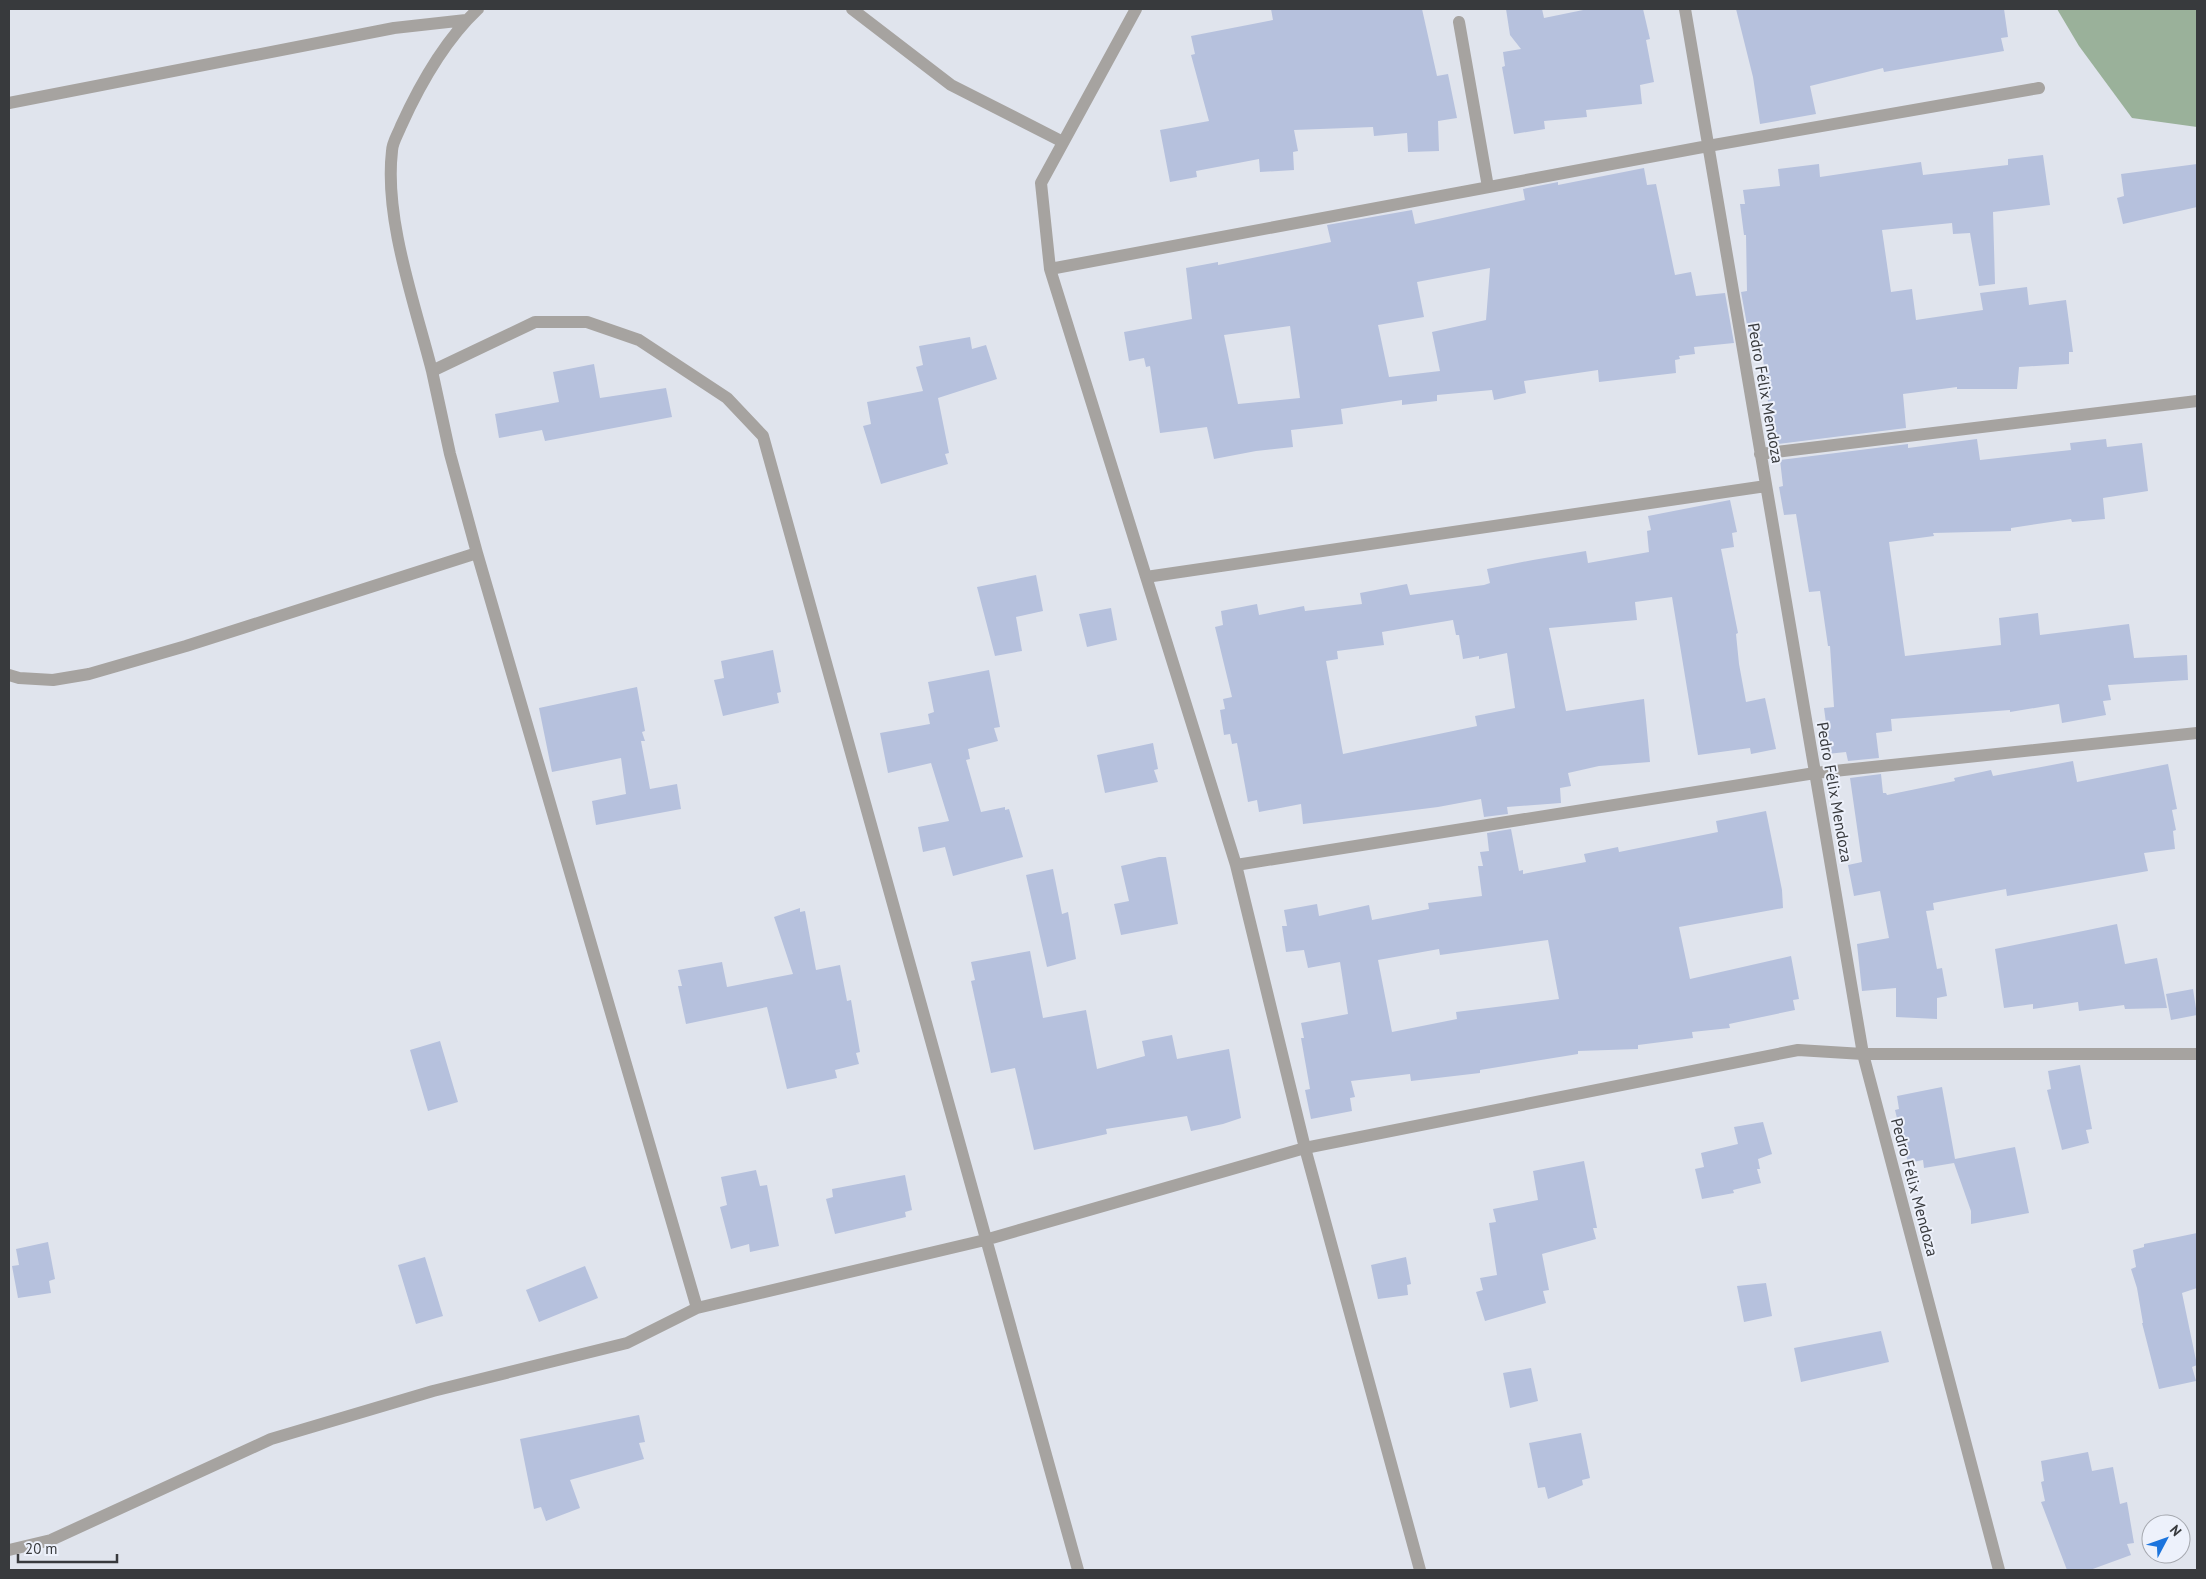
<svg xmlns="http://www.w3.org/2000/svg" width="2206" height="1579" font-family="'PT Sans',sans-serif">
<rect width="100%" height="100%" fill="#e0e4ed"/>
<path fill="#9ab19a" d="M2057 9H2197V127L2132 118 2079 46Z"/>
<path fill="#b6c1dd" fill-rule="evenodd" d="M1271 9H1422L1437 76 1448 74 1457 118 1438 121 1439 151 1408 152 1407 133 1374 136 1373 127 1294 130 1298 151 1293 152 1294 170 1260 172 1259 159 1196 171 1197 177 1170 182 1160 130 1209 121 1191 55 1195 54 1191 36 1273 20Z
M1506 9H1542L1544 18 1588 9H1643L1650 39 1646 40 1654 82 1640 85 1642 104 1586 110 1587 117 1544 121 1545 129 1514 134 1502 67 1505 66 1503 52 1521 49 1510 35Z
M1736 9H2004L2008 37 2001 38 2004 51 1884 72 1883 68 1810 86 1816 114 1760 124 1753 77Z
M2043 155 2050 205 1993 212 1995 284 1979 286 1970 233 1953 234 1952 223 1882 230 1891 292 1912 289 1916 320 1983 310 1980 293 2027 287 2029 305 2066 300 2073 352H2069V364L2019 367 2017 389H1957V387L1903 394 1906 428 1777 444 1776 435H1773L1772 410 1769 411 1761 340 1750 341 1741 292 1747 291 1746 235H1744L1740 204H1745L1743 190 1780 186 1778 169 1819 164 1820 177 1921 162 1923 175 2008 165V159Z
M2197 164V207L2123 224 2117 198 2124 196 2121 174Z
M1644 168 1647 185 1656 184 1675 275 1691 272 1696 296 1725 293 1734 343 1694 347 1695 354 1679 356 1680 359 1675 360 1676 373 1599 382 1598 370 1524 381 1526 393 1494 400 1492 390 1437 395V401L1402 405V400L1341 409 1343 424 1291 430 1293 447 1256 451 1214 459 1207 427 1160 433 1150 366 1146 367 1144 358 1129 361 1124 332 1192 319 1186 268 1218 262V265L1331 242 1327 225 1412 210 1415 224 1525 200 1523 189 1558 182V185ZM1490 268 1486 320 1432 332 1440 371 1389 377 1378 325 1424 317 1417 282ZM1290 326 1300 398 1238 404 1224 335Z
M970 337 972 349 986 345 997 379 938 398 949 453 945 454 948 464 881 484 863 426 871 424 867 402 923 391 916 367 923 365 919 346Z
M594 364 600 398 666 388 672 417 545 441 542 430 499 438 495 414 559 402 553 372Z
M1977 439 1980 460 2071 450 2070 443 2106 439 2107 447 2142 443 2148 491 2103 498 2105 519 2072 522 2071 519 2011 528V531L1933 533 1934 536 1889 542 1905 656 2001 645 1999 618 2038 613 2040 635 2129 624 2134 658 2187 655 2188 680 2108 685 2111 700 2103 701 2106 715 2062 723 2059 704 2010 712V710L1891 719 1892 731 1876 733 1879 758 1848 761 1846 752 1827 754 1822 724 1826 723 1824 708 1834 707 1830 646H1828L1820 591 1809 592 1796 514 1784 515 1779 487 1783 486 1780 460 1908 444V448Z
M1730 500 1737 532 1732 533 1734 547 1721 549 1738 633 1736 634 1739 664 1746 702 1765 698 1776 749 1751 754 1750 748 1698 755 1672 597 1635 602 1637 620 1549 628 1566 711 1644 699 1650 762 1599 766 1568 773 1571 786 1560 788 1561 803 1507 807 1508 814 1484 817 1481 799 1438 807 1303 824 1301 804 1259 812 1257 800 1248 802 1237 743 1232 744 1230 734 1224 735 1220 710 1225 709 1223 699 1232 697 1215 627 1223 625 1221 611 1257 604 1259 615 1304 606 1305 611 1362 604 1360 593 1407 584 1410 595 1484 585 1490 583 1487 569 1533 560 1586 551 1588 563 1649 552 1647 531 1651 530 1648 516ZM1453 620 1456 635H1459L1463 659 1479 656V659L1507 653 1515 708 1475 716 1477 726 1343 754 1326 661 1338 659 1337 651 1384 645 1382 632Z
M1036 575 1043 611 1016 617 1022 651 995 656 977 587Z
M1111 608 1117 640 1087 647 1079 614Z
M773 650 781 692 777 693 779 703 723 716 714 680 724 678 721 661Z
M989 670 1000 727 994 728 998 741 968 749 970 759 966 760 981 812 1005 807V810L1009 809 1023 857 953 876 945 847 923 852 918 827 949 821 931 763 888 773 880 733 930 724 928 714 934 712 928 682Z
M637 687 645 731 642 732 645 741H641L650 789 677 784 681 809 596 825 592 801 626 794 621 758 552 772 539 708Z
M1153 743 1158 769 1154 770 1158 782 1105 793 1097 755Z
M2073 761 2077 782 2168 764 2177 809 2172 810 2176 830 2173 831 2175 849 2144 853 2148 871 2007 896 2006 889 1933 903 1934 910 1926 911 1937 969 1942 968 1947 996 1937 998V1019L1896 1017V988L1862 991 1857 944 1889 938 1880 891 1854 896 1848 865 1862 862 1850 778 1881 774 1883 793H1886L1887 795 1955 781 1954 778 1991 770 1993 776Z
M1766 811 1782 890 1783 908 1679 927 1690 979 1791 956 1799 999 1793 1000 1795 1010 1729 1024 1730 1028 1692 1032 1693 1038 1638 1045V1049L1578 1051V1054L1480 1070V1073L1411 1081 1410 1074 1351 1081 1355 1097 1350 1098 1352 1111 1311 1119 1305 1090 1310 1089 1301 1038H1304L1301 1023 1348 1014 1340 962 1308 968 1304 950 1286 952 1282 926H1287L1284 910 1317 904 1319 916 1369 905 1372 920 1429 909 1428 903 1482 896 1478 866H1483L1480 852 1489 851 1487 833 1511 829 1519 871 1523 870V874L1586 862 1584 854 1618 847 1619 852 1718 832 1716 821ZM1548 940 1559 999 1456 1012 1457 1019 1392 1032 1378 960 1439 949 1440 955Z
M1159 857H1166L1178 924 1121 935 1114 904 1129 901 1121 866Z
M1053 869 1062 914 1068 912 1076 959 1047 967 1026 875Z
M800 908V912L805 911 816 970 840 965 847 1001 851 1000 860 1052 856 1053 859 1064 835 1070 837 1078 787 1089 767 1007 686 1024 678 986H682L678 970 722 962 727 987 793 974 774 917Z
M2117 924 2125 964 2157 958 2167 1008 2125 1009 2124 1005 2079 1011 2078 1002 2033 1009V1004L2004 1008 1995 949Z
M1030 951 1043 1018 1086 1010 1097 1069 1145 1056 1142 1041 1172 1035 1177 1059 1229 1049 1241 1118 1223 1124 1191 1131 1187 1116 1106 1129 1107 1134 1034 1150 1015 1068 991 1073 971 981 975 980 971 962Z
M2193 989 2197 1015 2171 1020 2166 994Z
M440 1041 458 1102 428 1111 410 1050Z
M2080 1065 2092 1129 2086 1130 2089 1143 2062 1150 2047 1090 2051 1089 2048 1071Z
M1942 1087 1955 1159 2015 1147 2029 1213 1971 1224V1211L1954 1163 1924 1168 1923 1160 1908 1163 1895 1110 1899 1109 1897 1096Z
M1763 1122 1772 1154 1758 1159 1760 1169H1757L1761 1183 1733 1190 1734 1193 1702 1199 1695 1169 1704 1167 1701 1153 1738 1144 1734 1127Z
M1584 1161 1597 1228H1593L1596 1239 1542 1254 1549 1290 1543 1291 1546 1303 1485 1321 1476 1292 1483 1290 1480 1278 1497 1275 1489 1223 1496 1222 1493 1209 1538 1200 1533 1171Z
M756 1170 760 1186 767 1185 779 1246 750 1252 749 1244 731 1249 720 1207 727 1205 721 1177Z
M905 1175 912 1210 905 1212 906 1217 835 1234 826 1199 833 1197 832 1189Z
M2197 1233V1288L2182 1293 2197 1365 2192 1367 2196 1381 2159 1389 2142 1323H2143L2137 1288 2131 1269 2136 1267 2133 1250 2144 1247V1244Z
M48 1242 55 1279 49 1281 51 1293 18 1298 12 1266 19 1265 16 1249Z
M425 1257 443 1316 416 1324 398 1265Z
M1406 1257 1411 1284 1407 1285 1408 1295 1378 1299 1371 1265Z
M585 1266 598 1298 539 1322 526 1290Z
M1766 1283 1772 1316 1744 1322 1737 1286Z
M1881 1331 1889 1362 1801 1382 1794 1348Z
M1531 1368 1538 1401 1510 1408 1503 1373Z
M639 1415 645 1442 639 1443 644 1459 570 1480 580 1508 546 1521 541 1507 534 1509 520 1439Z
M1581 1433 1590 1478 1582 1480 1583 1485 1548 1499 1545 1487 1538 1488 1529 1443Z
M2088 1452 2092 1471 2113 1467 2120 1504 2127 1502 2134 1543 2127 1544 2131 1555 2090 1570H2067L2041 1502 2045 1501 2041 1482 2044 1481 2041 1461Z"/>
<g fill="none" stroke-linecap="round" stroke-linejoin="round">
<path stroke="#a6a3a0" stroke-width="12" d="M478 9C444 41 420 84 401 126 398 134 392 143 392 151 384 219 415 304 432 371L535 322H587L639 340 727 398 763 436 1078 1570
M852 9 951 85 1063 142
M1136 9 1041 183 1050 269 1236 865 1305 1148 1420 1570
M1685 9 1863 1054 1999 1570
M1459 22 1488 187
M9 103 394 28 466 20
M1050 269 1708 146 2039 88
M432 371 450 454 477 553 697 1308
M1760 454 2197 401
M1146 577 1766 486
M9 675 19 678 53 680 89 674 186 646 477 553
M1236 865 1815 773 2197 733
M9 1550 51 1540 271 1439 433 1391 627 1343 697 1308 985 1240 1305 1148 1798 1050 1863 1054H2197"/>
</g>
<g text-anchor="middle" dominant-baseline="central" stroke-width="4" stroke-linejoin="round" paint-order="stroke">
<g font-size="16" fill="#383a3d" stroke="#edf1fb">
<text transform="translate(1766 393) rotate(80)">Pedro Félix Mendoza</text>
<text transform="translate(1835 792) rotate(80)">Pedro Félix Mendoza</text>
<text transform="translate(1915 1187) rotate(75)">Pedro Félix Mendoza</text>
</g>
</g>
<rect width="2206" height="1579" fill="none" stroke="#383a3d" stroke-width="20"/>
<g transform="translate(2166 1539) rotate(49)"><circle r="24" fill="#edf1fb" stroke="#a5a8af"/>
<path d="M0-4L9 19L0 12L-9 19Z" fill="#1b74dd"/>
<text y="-8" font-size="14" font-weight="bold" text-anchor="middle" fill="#383a3d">N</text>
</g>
<path d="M18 1554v8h99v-8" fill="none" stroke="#383a3d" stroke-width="2.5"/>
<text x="25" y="1554" font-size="15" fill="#383a3d" stroke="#edf1fb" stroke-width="4" paint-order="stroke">20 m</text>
</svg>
